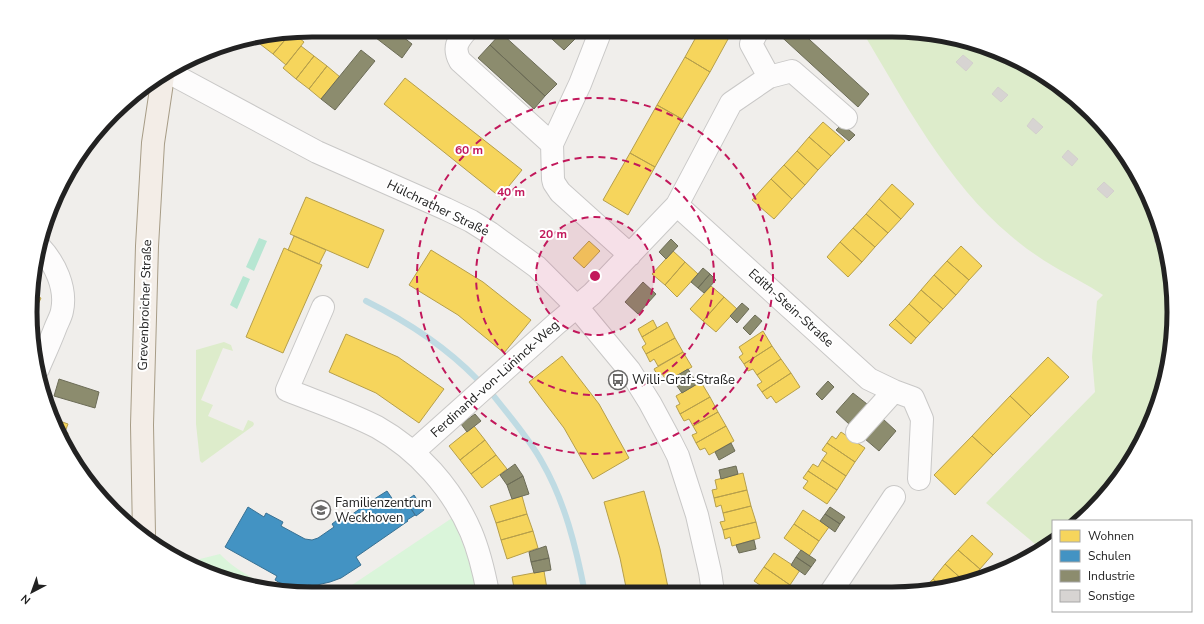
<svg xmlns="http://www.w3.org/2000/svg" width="1204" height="624" font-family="'Nunito Sans',sans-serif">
<rect width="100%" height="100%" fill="#f0eeeb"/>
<path fill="#ddeccb" d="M862 31H910L965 40 1017 59 1063 88 1104 126 1136 171 1159 221 1172 275 1173 330 1164 385 1145 437 1104 498 1079 521H1053V542L1041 549 986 503 1095 392 1092 357 1097 301 1103 295C1087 284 1070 276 1053 266 1038 257 1024 247 1011 236 947 183 904 101 862 31Z
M224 342 231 345 233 351 223 348 201 400 213 405 208 416 243 431 248 420 253 422 254 424 253 426 202 463 200 461 196 424V350Z"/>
<path fill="#daf5da" d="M452 518C464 544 471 565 477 593H340Z
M220 554C236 571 257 580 277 591L239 584 199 569 196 560Z"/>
<path fill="#b7e6d2" d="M259 238 267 241 254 271 246 267Z
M243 276 250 279 237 309 230 305Z"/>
<path fill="#f6d55c" stroke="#b69f4b" d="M700 30H733L710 72 685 57Z
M293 33 304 42 286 65 273 54 290 34Z
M290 34 273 54 260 44 265 38Z
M301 46 314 56 296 79 283 68Z
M314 56 327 66 309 89 296 79Z
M685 57 710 72 682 119 657 105Z
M327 66 340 77 321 99 309 89Z
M405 78 522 170 500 197 384 104Z
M657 105 682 119 655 167 630 153Z
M823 122 845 141 831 156 809 137Z
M809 137 831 156 818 170 797 151Z
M797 151 818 170 805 185 784 165Z
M630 153 655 167 628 215 603 200Z
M784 165 805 185 792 199 771 179Z
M771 179 792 199 774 219 752 200Z
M892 184 914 204 901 219 879 199Z
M306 197 384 230 368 268 290 234Z
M879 199 901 219 888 233 866 214Z
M866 214 888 233 875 247 853 228Z
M853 228 875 247 862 262 840 242Z
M294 236 326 250 319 264 288 250Z
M589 241 600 251 584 268 573 258Z
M840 242 862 262 848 277 827 257Z
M961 246 982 266 969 280 947 261Z
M284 248 322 265 283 353 246 337Z
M431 250 483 282 531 320 504 353 458 315 409 285Z
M673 251 685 262 665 285 652 274Z
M947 261 969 280 956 295 934 275Z
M685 262 698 274 677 297 665 285Z
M934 275 956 295 943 309 921 290Z
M711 286 724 297 703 321 690 309Z
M921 290 943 309 930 323 909 304Z
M34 295 41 298 34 313Z
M724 297 737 309 716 332 703 321Z
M909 304 930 323 916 338 895 319Z
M895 319 916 338 911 344 889 325Z
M653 320 657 328 642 337 638 329Z
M667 322 675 338 646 354 642 347 646 344 642 337Z
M763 331 772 346 744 364 739 357 743 354 739 347Z
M346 334 398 357 444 389 419 423 376 393 329 372Z
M675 338 683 352 658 366 654 359 650 362 646 354Z
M772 346 781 359 757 375 753 369 748 371 744 364Z
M683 352 692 367 667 381 662 374 658 376 654 369Z
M562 356 599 404 629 458 593 479 564 428 529 382Z
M1048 357 1069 377 1031 416 1010 396Z
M781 359 791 373 762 392 757 385 762 382 757 375Z
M791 373 800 387 776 403 771 396 767 399 762 392Z
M701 382 710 397 680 414 676 406 680 404 676 396Z
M1010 396 1031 416 993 455 972 436Z
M710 397 718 412 693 426 689 419 684 421 680 414Z
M718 412 726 426 696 443 692 435 697 433 693 426Z
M54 419 68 424 65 432 57 430Z
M474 426 485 440 460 460 449 446Z
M726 426 734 441 709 455 705 448 700 450 696 443Z
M57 430 68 433 65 444 59 437Z
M841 432 865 448 855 462 827 443 832 436 836 439Z
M972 436 993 455 955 495 934 475Z
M485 440 496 455 471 474 460 460Z
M827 443 855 462 846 476 822 460 827 453 822 450Z
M496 455 507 469 482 488 471 474Z
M822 460 846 476 837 490 808 471 813 464 818 467Z
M808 471 837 490 827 504 803 488 808 481 803 478Z
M743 473 747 490 714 498 712 490 717 489 715 480Z
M747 490 751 506 723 513 721 505 716 507 714 498Z
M644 491 660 549 669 592H627L620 558 604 502Z
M522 496 527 514 496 523 490 506Z
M751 506 756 522 723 530 720 522 725 521 723 513Z
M803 510 829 527 819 541 794 524Z
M527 514 533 531 501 540 496 523Z
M756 522 760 538 732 546 730 537 725 539 723 530Z
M794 524 819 541 809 556 784 538Z
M533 531 538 548 507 559 501 540Z
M972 535 993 554 980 569 958 550Z
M958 550 980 569 969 581 965 582 945 564Z
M774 553 800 570 790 585 764 567Z
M945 564 965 582 943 588 933 579Z
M764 567 790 585 785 592H770L754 581Z
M544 571 547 589 528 593H515L512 577Z
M933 579 943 588 929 592H921Z"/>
<path fill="#4393c3" stroke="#397193" d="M387 491 400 510 408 504 415 515 407 520 408 521 356 557 361 565 341 578 330 582 317 585H308V590L297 589 285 586 275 580 277 576 225 547 248 507 264 517 266 513 283 522 281 526 305 539 312 540 318 538 334 527 332 524 341 517 344 520 361 508 359 505 369 498 371 501Z
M414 495 424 510 416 516 406 501Z"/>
<path fill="#8c8c6e" stroke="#6c6c57" d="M368 30H394L412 44 402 58 367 31Z
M542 30H567L576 38 564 50Z
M567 30H583L576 38Z
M774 30H799L869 94 858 107Z
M501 33 557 84 545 96 490 45Z
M490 45 545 96 534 109 478 58Z
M361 50 375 61 335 110 321 99Z
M842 124 855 135 849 141 836 130Z
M671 239 678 246 666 259 659 252Z
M703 268 710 274 698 288 691 282Z
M710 274 716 280 704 293 698 288Z
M643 282 656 294 638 314 625 302Z
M742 303 749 309 737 323 730 316Z
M755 315 762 321 750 335 743 328Z
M688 369 693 377 677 386 673 378Z
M693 377 697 384 682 393 677 386Z
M59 379 99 392 95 408 54 396Z
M828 381 834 387 822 400 816 394Z
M853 393 867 404 849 424 836 412Z
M475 414 481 421 467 432 461 424Z
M883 419 896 431 879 451 865 439Z
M731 443 735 451 719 460 715 452Z
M515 464 523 476 507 485 500 475Z
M736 466 738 474 721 479 719 470Z
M523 476 529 494 512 499 507 485Z
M830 507 845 517 840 524 825 514Z
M825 514 840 524 835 532 820 521Z
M754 540 756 549 739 553 736 545Z
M546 546 549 558 531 562 529 552Z
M801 550 816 560 811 567 796 557Z
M796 557 811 567 805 575 791 565Z
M549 558 551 570 534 573 531 562Z"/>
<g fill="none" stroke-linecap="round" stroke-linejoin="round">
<path stroke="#bfdbe3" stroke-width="6" d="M366 301C406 321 445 346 477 379
M493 395C510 417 529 438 542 462 565 502 576 547 585 593"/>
</g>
<path fill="#d7d4d2" stroke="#d3d0cc" d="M963 55 973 63 966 71 956 62Z
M998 87 1008 95 1001 102 992 94Z
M1033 118 1043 127 1036 134 1027 126Z
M1068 150 1078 159 1072 166 1062 157Z
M1104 182 1114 191 1107 198 1097 189Z
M1162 233 1164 245 1162 248 1154 241Z"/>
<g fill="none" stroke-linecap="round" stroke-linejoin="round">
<defs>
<path id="minor" d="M467 30C457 41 453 48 460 61L552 144
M601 30 580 84 552 144 553 179 554 183 560 192 630 255
M758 30 751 44 769 77
M170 73 317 152 446 209 471 221 490 233 537 267 577 307 630 371 650 403 671 442 678 456 697 515 710 572 713 592
M677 205 731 103 769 77 792 71 846 118
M323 307 287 390C317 402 348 412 377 427 418 450 452 488 471 532 479 551 484 572 488 593
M38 369C44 355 50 342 55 329 57 323 61 317 62 311 67 288 55 263 39 246
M857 432 894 391
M413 452 556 324 592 294 677 205 869 379 894 391 913 398 922 419 919 479
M831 592 894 497"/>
<path id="major" d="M144 534 142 425 147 246 153 143 163 76"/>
</defs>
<use href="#minor" stroke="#c9c8c7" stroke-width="24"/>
<use href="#major" stroke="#a79c86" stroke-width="24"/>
<use href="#minor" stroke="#fdfcfc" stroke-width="22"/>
<use href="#major" stroke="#f3ede7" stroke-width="22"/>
</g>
<circle cx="595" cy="276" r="59" fill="#c2185b" fill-opacity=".12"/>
<g fill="none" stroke="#c2185b" stroke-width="2" stroke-dasharray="7 5">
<circle cx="595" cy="276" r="59"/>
<circle cx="595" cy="276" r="119"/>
<circle cx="595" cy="276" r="178"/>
</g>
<defs>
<symbol id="bus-ring" viewBox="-11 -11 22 22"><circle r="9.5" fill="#fff" stroke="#6a6968" stroke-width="1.5"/><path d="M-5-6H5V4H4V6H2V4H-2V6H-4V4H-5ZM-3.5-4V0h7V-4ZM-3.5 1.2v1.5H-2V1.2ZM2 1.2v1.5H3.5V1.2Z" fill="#6a6968"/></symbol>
<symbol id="school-ring" viewBox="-11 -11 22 22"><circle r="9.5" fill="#fff" stroke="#6a6968" stroke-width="1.5"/><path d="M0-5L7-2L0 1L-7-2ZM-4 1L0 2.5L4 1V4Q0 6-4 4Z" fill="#6a6968"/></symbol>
</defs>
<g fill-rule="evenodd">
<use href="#bus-ring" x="607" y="369" width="22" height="22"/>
<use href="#school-ring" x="310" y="499" width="22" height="22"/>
</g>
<g text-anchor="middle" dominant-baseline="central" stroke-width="4" stroke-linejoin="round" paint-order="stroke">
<g font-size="13" fill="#222" stroke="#fff">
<text transform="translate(438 208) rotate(26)">Hülchrather Straße</text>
<text transform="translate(145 305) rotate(-88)">Grevenbroicher Straße</text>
<text transform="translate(791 308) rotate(42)">Edith-Stein-Straße</text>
<text transform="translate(495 379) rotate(-42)">Ferdinand-von-Lüninck-Weg</text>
</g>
<g font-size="13" fill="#222" stroke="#fff" text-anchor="start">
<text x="632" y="380">Willi-Graf-Straße</text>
<text x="335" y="503">Familienzentrum<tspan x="335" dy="15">Weckhoven</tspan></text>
</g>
</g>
<path d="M0 0H1204V624H0ZM312 37H892A275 275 0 0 1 1167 312V312A275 275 0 0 1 892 587H312A275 275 0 0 1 37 312V312A275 275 0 0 1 312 37Z" fill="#fff" fill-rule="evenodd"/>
<path fill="none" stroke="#222" stroke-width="5" d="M312 37H892A275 275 0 0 1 1167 312V312A275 275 0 0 1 892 587H312A275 275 0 0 1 37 312V312A275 275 0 0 1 312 37Z"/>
<circle cx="595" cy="276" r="6" fill="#c2185b" stroke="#fff" stroke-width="2"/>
<g font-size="12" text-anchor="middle" font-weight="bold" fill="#c2185b" stroke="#fff" stroke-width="4" stroke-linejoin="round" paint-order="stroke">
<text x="469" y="154">60 m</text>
<text x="511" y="196">40 m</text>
<text x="553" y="238">20 m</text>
</g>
<rect x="1052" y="520" width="140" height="92" fill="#ffffff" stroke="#a7a7a7"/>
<rect x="1060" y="530" width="20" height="12" fill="#f6d55c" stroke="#a7a7a7"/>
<text x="1088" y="540" font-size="12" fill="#222222">Wohnen</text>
<rect x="1060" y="550" width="20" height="12" fill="#4393c3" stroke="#a7a7a7"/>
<text x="1088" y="560" font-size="12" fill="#222222">Schulen</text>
<rect x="1060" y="570" width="20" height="12" fill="#8c8c6e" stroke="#a7a7a7"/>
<text x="1088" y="580" font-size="12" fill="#222222">Industrie</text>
<rect x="1060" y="590" width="20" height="12" fill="#d7d4d2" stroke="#a7a7a7"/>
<text x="1088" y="600" font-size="12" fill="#222222">Sonstige</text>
<g transform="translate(32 592) rotate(221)" stroke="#ffffff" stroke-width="3" paint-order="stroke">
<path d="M0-3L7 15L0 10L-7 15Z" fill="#222222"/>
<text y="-6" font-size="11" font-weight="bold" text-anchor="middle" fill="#222222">N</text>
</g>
</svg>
